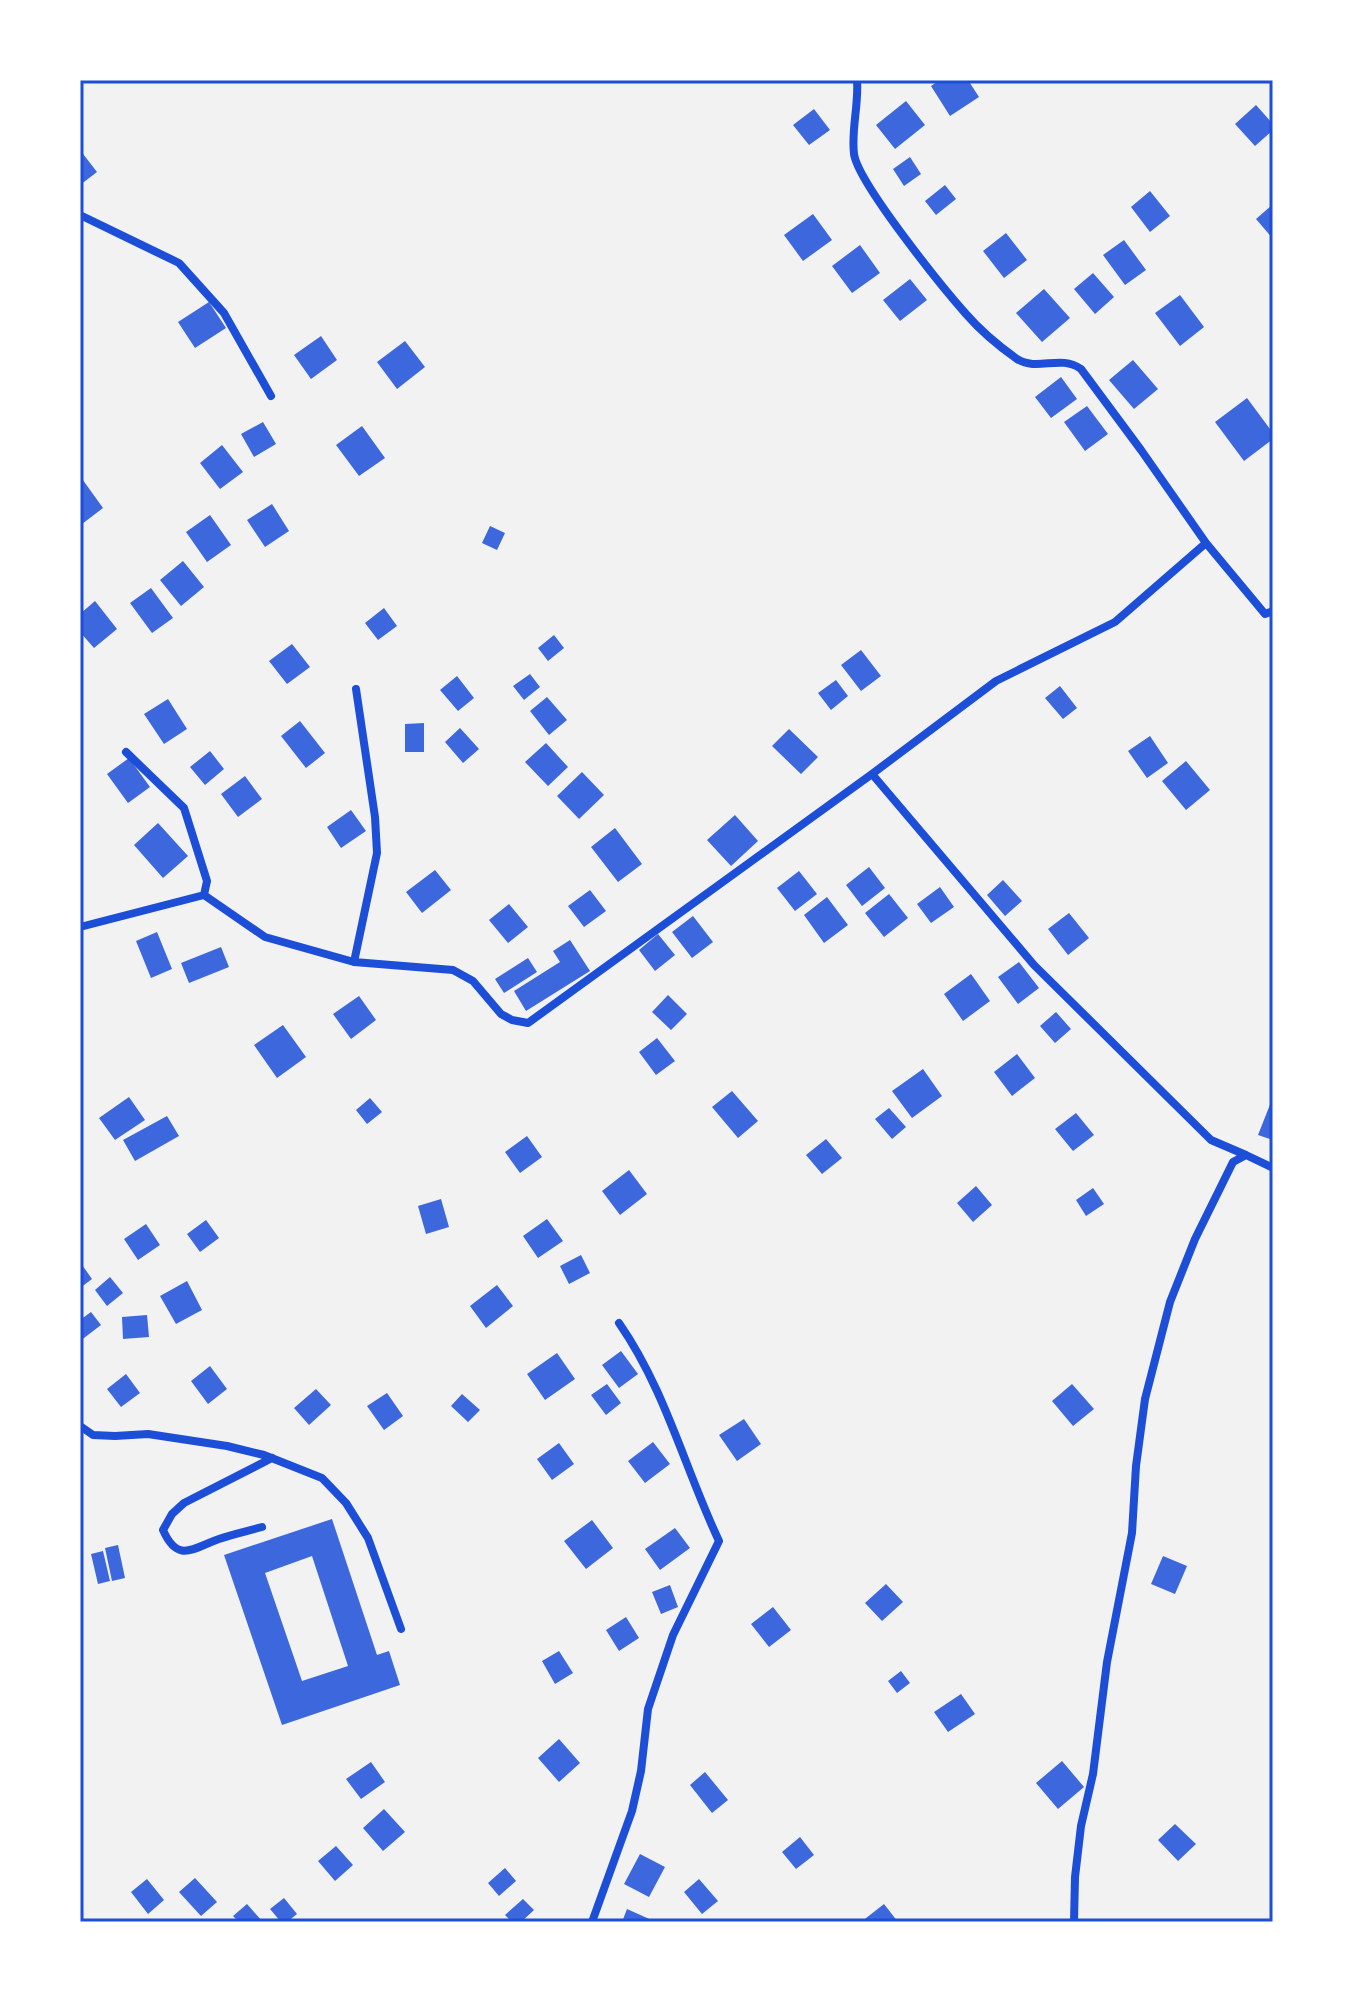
<svg xmlns="http://www.w3.org/2000/svg" width="1353" height="2002" font-family="'Archivo Narrow',sans-serif">
<rect width="100%" height="100%" fill="#f2f2f2"/>
<path fill="#3d67dc" fill-rule="evenodd" d="M940 80H968L979 97 950 116 931 86Z
M906 101 925 125 895 149 876 125Z
M1256 105 1273 124V130L1255 146 1235 124Z
M814 109 830 130 809 145 793 125Z
M80 150 97 172 80 185Z
M910 157 921 174 904 186 893 169Z
M945 185 956 199 936 215 925 201Z
M1150 191 1170 216 1150 232 1131 207Z
M1273 204V239L1256 219Z
M813 214 832 240 803 261 784 235Z
M1006 233 1027 260 1004 278 983 251Z
M1124 240 1146 270 1125 285 1103 255Z
M860 245 880 273 852 293 832 266Z
M1093 273 1114 297 1095 314 1074 289Z
M910 279 927 300 900 321 883 300Z
M1044 289 1070 318 1042 342 1016 313Z
M1180 295 1204 327 1180 346 1155 313Z
M209 302 226 328 195 348 178 322Z
M321 336 337 360 311 379 294 355Z
M405 341 425 367 397 389 377 362Z
M1133 360 1158 389 1134 409 1109 380Z
M1061 377 1077 399 1051 418 1035 397Z
M1247 398 1273 433V439L1244 461 1215 422Z
M1087 406 1108 434 1085 451 1064 422Z
M263 422 276 444 254 457 241 434Z
M362 426 385 458 359 476 336 445Z
M222 445 243 472 220 489 200 463Z
M80 476 103 508 82 524 80 522Z
M272 504 289 531 265 547 247 520Z
M210 515 231 545 207 562 186 532Z
M490 526 505 533 497 550 482 543Z
M183 561 204 587 181 606 160 580Z
M151 588 173 618 152 633 130 603Z
M95 601 117 629 94 648 80 632V614Z
M384 608 397 626 378 640 365 623Z
M554 635 564 648 548 661 538 648Z
M292 644 310 667 287 684 269 661Z
M861 650 881 676 861 691 841 665Z
M530 674 540 687 524 700 513 686Z
M457 676 474 698 458 711 440 690Z
M836 680 848 696 831 710 818 693Z
M1060 686 1077 708 1063 719 1045 698Z
M547 697 567 720 549 735 530 711Z
M168 699 187 729 164 744 144 714Z
M300 721 325 753 306 768 281 736Z
M424 723V752H405V724Z
M460 728 479 749 463 763 445 742Z
M789 729 818 757 801 774 772 746Z
M1150 736 1168 763 1147 778 1128 751Z
M546 743 568 767 548 786 525 762Z
M210 751 224 769 205 785 190 767Z
M129 758 150 787 128 803 107 774Z
M1186 761 1210 790 1186 810 1162 781Z
M582 772 604 795 579 819 557 796Z
M245 776 262 799 238 817 221 794Z
M351 810 366 831 341 848 327 827Z
M735 815 758 841 731 866 707 840Z
M158 823 188 856 163 878 134 845Z
M615 828 642 864 618 882 591 847Z
M869 867 885 888 862 906 846 885Z
M435 870 451 890 422 913 406 892Z
M799 871 817 894 795 911 777 888Z
M1003 880 1022 901 1005 916 987 895Z
M940 887 954 907 931 923 917 904Z
M590 890 606 911 584 927 568 906Z
M889 894 908 918 884 937 865 913Z
M827 897 848 925 824 943 804 915Z
M509 904 528 927 508 943 489 920Z
M1069 913 1089 938 1068 955 1048 929Z
M693 916 713 942 692 958 672 932Z
M157 932 172 969 151 978 136 941Z
M658 934 675 955 655 971 639 950Z
M570 940 590 971 526 1011 514 991 560 962 553 951Z
M221 947 229 967 189 983 181 963Z
M528 958 537 972 504 993 495 979Z
M1019 962 1039 988 1018 1004 998 977Z
M971 974 990 1001 963 1021 944 994Z
M668 995 687 1014 671 1030 652 1012Z
M359 996 376 1020 351 1039 333 1014Z
M1056 1012 1071 1029 1055 1043 1040 1026Z
M283 1025 306 1057 277 1078 254 1045Z
M657 1038 675 1061 656 1075 639 1052Z
M1017 1054 1035 1078 1012 1096 994 1072Z
M923 1069 942 1096 912 1118 892 1091Z
M732 1091 758 1121 738 1138 712 1107Z
M129 1097 145 1120 115 1140 99 1118Z
M1273 1097V1140L1258 1135Z
M370 1098 382 1112 367 1124 356 1110Z
M889 1108 906 1127 892 1139 875 1119Z
M1076 1113 1094 1135 1073 1151 1055 1129Z
M167 1116 179 1136 135 1161 123 1140Z
M527 1136 542 1157 520 1173 505 1152Z
M826 1139 842 1158 822 1174 806 1155Z
M629 1170 647 1194 620 1215 602 1191Z
M976 1186 992 1205 973 1222 957 1203Z
M1093 1188 1104 1204 1086 1216 1076 1200Z
M441 1199 449 1227 426 1234 418 1206Z
M547 1219 563 1241 538 1258 523 1236Z
M206 1220 219 1238 200 1252 187 1234Z
M146 1224 160 1245 138 1260 124 1239Z
M581 1255 590 1273 569 1284 560 1266Z
M80 1262 92 1279 80 1288Z
M110 1277 123 1293 107 1306 95 1290Z
M187 1281 202 1310 176 1324 160 1296Z
M497 1285 513 1306 486 1328 470 1306Z
M91 1312 101 1325 80 1341V1320Z
M147 1315 149 1337 123 1339 122 1317Z
M621 1351 638 1374 619 1388 602 1365Z
M557 1353 575 1379 545 1400 527 1374Z
M210 1366 227 1389 208 1404 191 1381Z
M126 1374 140 1393 121 1407 107 1389Z
M607 1384 621 1403 606 1415 591 1395Z
M1072 1384 1094 1409 1073 1426 1052 1401Z
M316 1389 331 1405 309 1425 294 1408Z
M387 1393 403 1416 384 1430 367 1406Z
M462 1394 480 1410 468 1422 451 1406Z
M744 1419 761 1444 737 1461 719 1435Z
M653 1442 670 1464 645 1483 628 1461Z
M559 1443 574 1464 552 1480 537 1459Z
M332 1519 377 1655 389 1651 400 1685 282 1725 224 1555ZM312 1556 348 1666 302 1681 265 1573Z
M592 1520 613 1548 586 1569 564 1541Z
M675 1528 690 1548 660 1570 645 1549Z
M118 1545 125 1578 112 1581 105 1548Z
M103 1551 110 1581 98 1584 91 1554Z
M1163 1556 1187 1566 1175 1594 1151 1584Z
M886 1584 903 1602 882 1621 865 1603Z
M670 1585 678 1607 661 1614 652 1592Z
M773 1607 791 1630 769 1647 751 1624Z
M626 1617 639 1638 619 1651 606 1630Z
M559 1651 573 1673 555 1684 542 1661Z
M901 1671 910 1683 897 1693 888 1681Z
M961 1694 975 1714 948 1732 934 1712Z
M559 1739 580 1763 559 1782 538 1758Z
M1062 1761 1084 1787 1058 1809 1036 1783Z
M371 1762 385 1782 361 1799 346 1779Z
M705 1772 728 1800 712 1813 690 1785Z
M384 1809 405 1832 383 1851 363 1828Z
M1175 1824 1196 1844 1178 1861 1158 1840Z
M800 1837 814 1855 796 1869 782 1852Z
M336 1846 353 1865 335 1881 318 1861Z
M640 1854 665 1867 649 1897 624 1884Z
M505 1868 516 1881 499 1896 488 1883Z
M195 1878 217 1902 201 1916 179 1892Z
M147 1879 164 1900 148 1914 131 1892Z
M699 1879 718 1901 702 1914 684 1892Z
M284 1898 297 1914 287 1922H281L270 1909Z
M523 1899 534 1910 521 1922H512L505 1915Z
M247 1904 263 1922H239L233 1916Z
M884 1904 898 1922H861Z
M627 1909 656 1922H622Z"/>
<g fill="none" stroke-linecap="round" stroke-linejoin="round">
<path stroke="#1d4ed8" stroke-width="8" d="M857 80C859 104 851 130 854 154 858 183 943 288 966 314 980 330 1000 347 1017 359 1038 372 1060 354 1081 369L1141 450 1206 543 1265 614 1273 611
M80 215 179 263 224 313 271 396
M126 752 184 808 207 881 204 895
M872 774 1034 965 1211 1140 1246 1155
M80 927 204 895 265 937 354 962 453 970 473 981 501 1014 512 1020 528 1023 872 774 996 681 1115 622 1206 543
M354 962 377 853 375 817 356 689
M80 1426 93 1435 115 1436 148 1434 227 1446 264 1455 322 1478 346 1503 368 1538 401 1629
M262 1527C248 1531 233 1534 219 1539 193 1548 178 1564 163 1530L172 1514 184 1503 272 1458
M592 1922 632 1811 641 1771 648 1709 673 1635 719 1541C685 1469 665 1389 619 1323
M1074 1922 1075 1877 1081 1826 1093 1774 1107 1662 1132 1533 1136 1466 1145 1399 1170 1302 1195 1239 1233 1162 1246 1155 1273 1168"/>
</g>
<rect width="1353" height="2002" fill="none" stroke="#ffffff" stroke-width="164"/>
<rect x="82" y="82" width="1189" height="1838" fill="none" stroke="#1d4ed8" stroke-width="3"/>
</svg>
